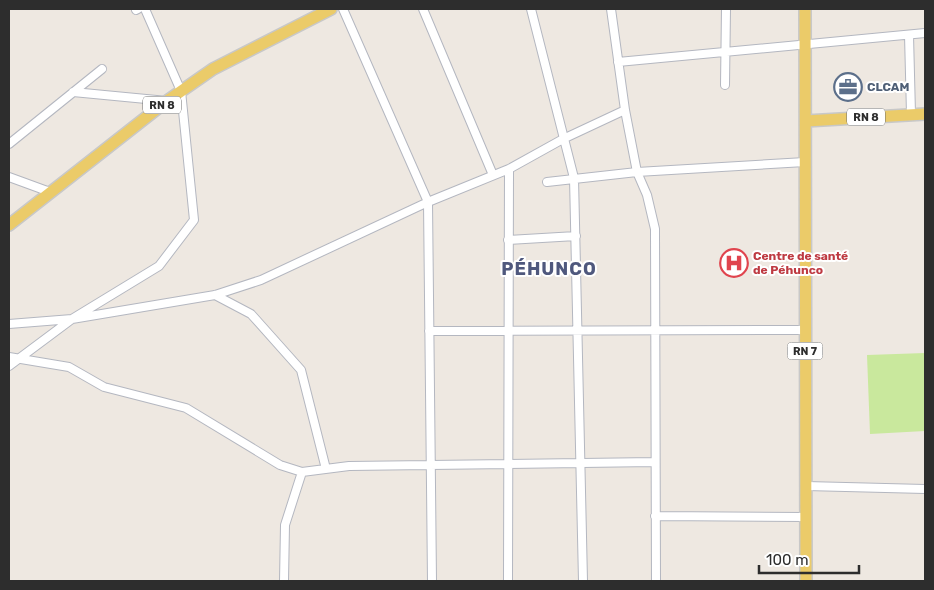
<svg xmlns="http://www.w3.org/2000/svg" width="934" height="590" font-family="Rubik,sans-serif">
<rect width="100%" height="100%" fill="#eee8e1"/>
<path fill="#c9e89d" d="M925 353V431L870 434 867 355Z"/>
<g fill="none" stroke-linecap="round" stroke-linejoin="round">
<defs>
<path id="minor" d="M343 9 428 202 432 581
M423 9 493 175
M531 9 574 178 583 581
M611 9 625 110 637 172 647 195 655 229 656 581
M136 10 138 9
M909 35 911 114
M618 62 925 33
M725 85 726 9
M73 92 167 101
M9 144 102 69
M9 177 50 192
M547 182 637 172 805 162
M508 240 576 236
M215 295 251 314 301 370 326 469
M9 324 72 319 215 295 261 280 428 202 509 169 563 139 625 110
M429 331 805 330
M9 357 69 367 104 387 186 408 280 465 302 472 349 466 655 462
M9 366 72 319 159 266 194 220 181 91 145 9
M806 486 925 489
M655 516 806 517
M284 581 285 525 302 472
M508 581 509 169"/>
<path id="primary" d="M805 9 806 581
M806 121 925 114
M9 225 167 101 213 69 331 9"/>
</defs>
<use href="#minor" stroke="#b4b7c0" stroke-width="10"/>
<use href="#primary" stroke="#c8c8c8" stroke-width="14"/>
<use href="#minor" stroke="#fff" stroke-width="8"/>
<use href="#primary" stroke="#ebcb69" stroke-width="11"/>
</g>
<defs>
<symbol id="office-ring" viewBox="-11 -11 22 22"><circle r="9.5" fill="#fff" stroke="#5c6f8a" stroke-width="1.5"/><path d="M-6-3h4V-5.5h4V-3h4V5H-6ZM-1-4.5V-3h2v-1.5ZM-6 0V1H6V0Z" fill="#5c6f8a"/></symbol>
<symbol id="hospital-ring" viewBox="-11 -11 22 22"><circle r="9.5" fill="#fff" stroke="#e0444e" stroke-width="1.5"/><path d="M-5-5h3v3.5h4V-5h3V5h-3V1.5h-4V5h-3Z" fill="#e0444e"/></symbol>
</defs>
<g fill-rule="evenodd">
<use href="#office-ring" x="832" y="71" width="32" height="32"/>
<use href="#hospital-ring" x="718" y="247" width="32" height="32"/>
</g>
<g text-anchor="middle" dominant-baseline="central" stroke-width="4" stroke-linejoin="round" paint-order="stroke">
<g fill="#fff" stroke="#6c6c6c" stroke-width="1">
<rect x="143" y="96.5" width="38" height="17" rx="4"/>
<rect x="847" y="108.5" width="38" height="17" rx="4"/>
<rect x="787.5" y="342.5" width="35" height="17" rx="4"/>
</g>
<g font-size="11" font-weight="bold" fill="#2d2d2d">
<text x="162" y="105">RN 8</text>
<text x="866" y="117">RN 8</text>
<text x="805" y="351">RN 7</text>
</g>
<g font-size="12" font-weight="bold" fill="#4e5e75" stroke="#fff" text-anchor="start">
<text x="867" y="87">CLCAM</text>
</g>
<g font-size="12" font-weight="bold" fill="#be3a42" stroke="#fff" text-anchor="start">
<text x="753" y="256">Centre de santé<tspan x="753" dy="14">de Péhunco</tspan></text>
</g>
<g font-size="18" font-weight="bold" letter-spacing="1" fill="#4f587d" stroke="#fff">
<text x="549" y="269">PÉHUNCO</text>
</g>
</g>
<rect width="934" height="590" fill="none" stroke="#2d2d2d" stroke-width="20"/>
<path d="M759 565v8h100v-8" fill="none" stroke="#2d2d2d" stroke-width="2.5"/>
<text x="766" y="565" font-size="15" fill="#2d2d2d" stroke="#ffffff" stroke-width="4" paint-order="stroke">100 m</text>
</svg>
